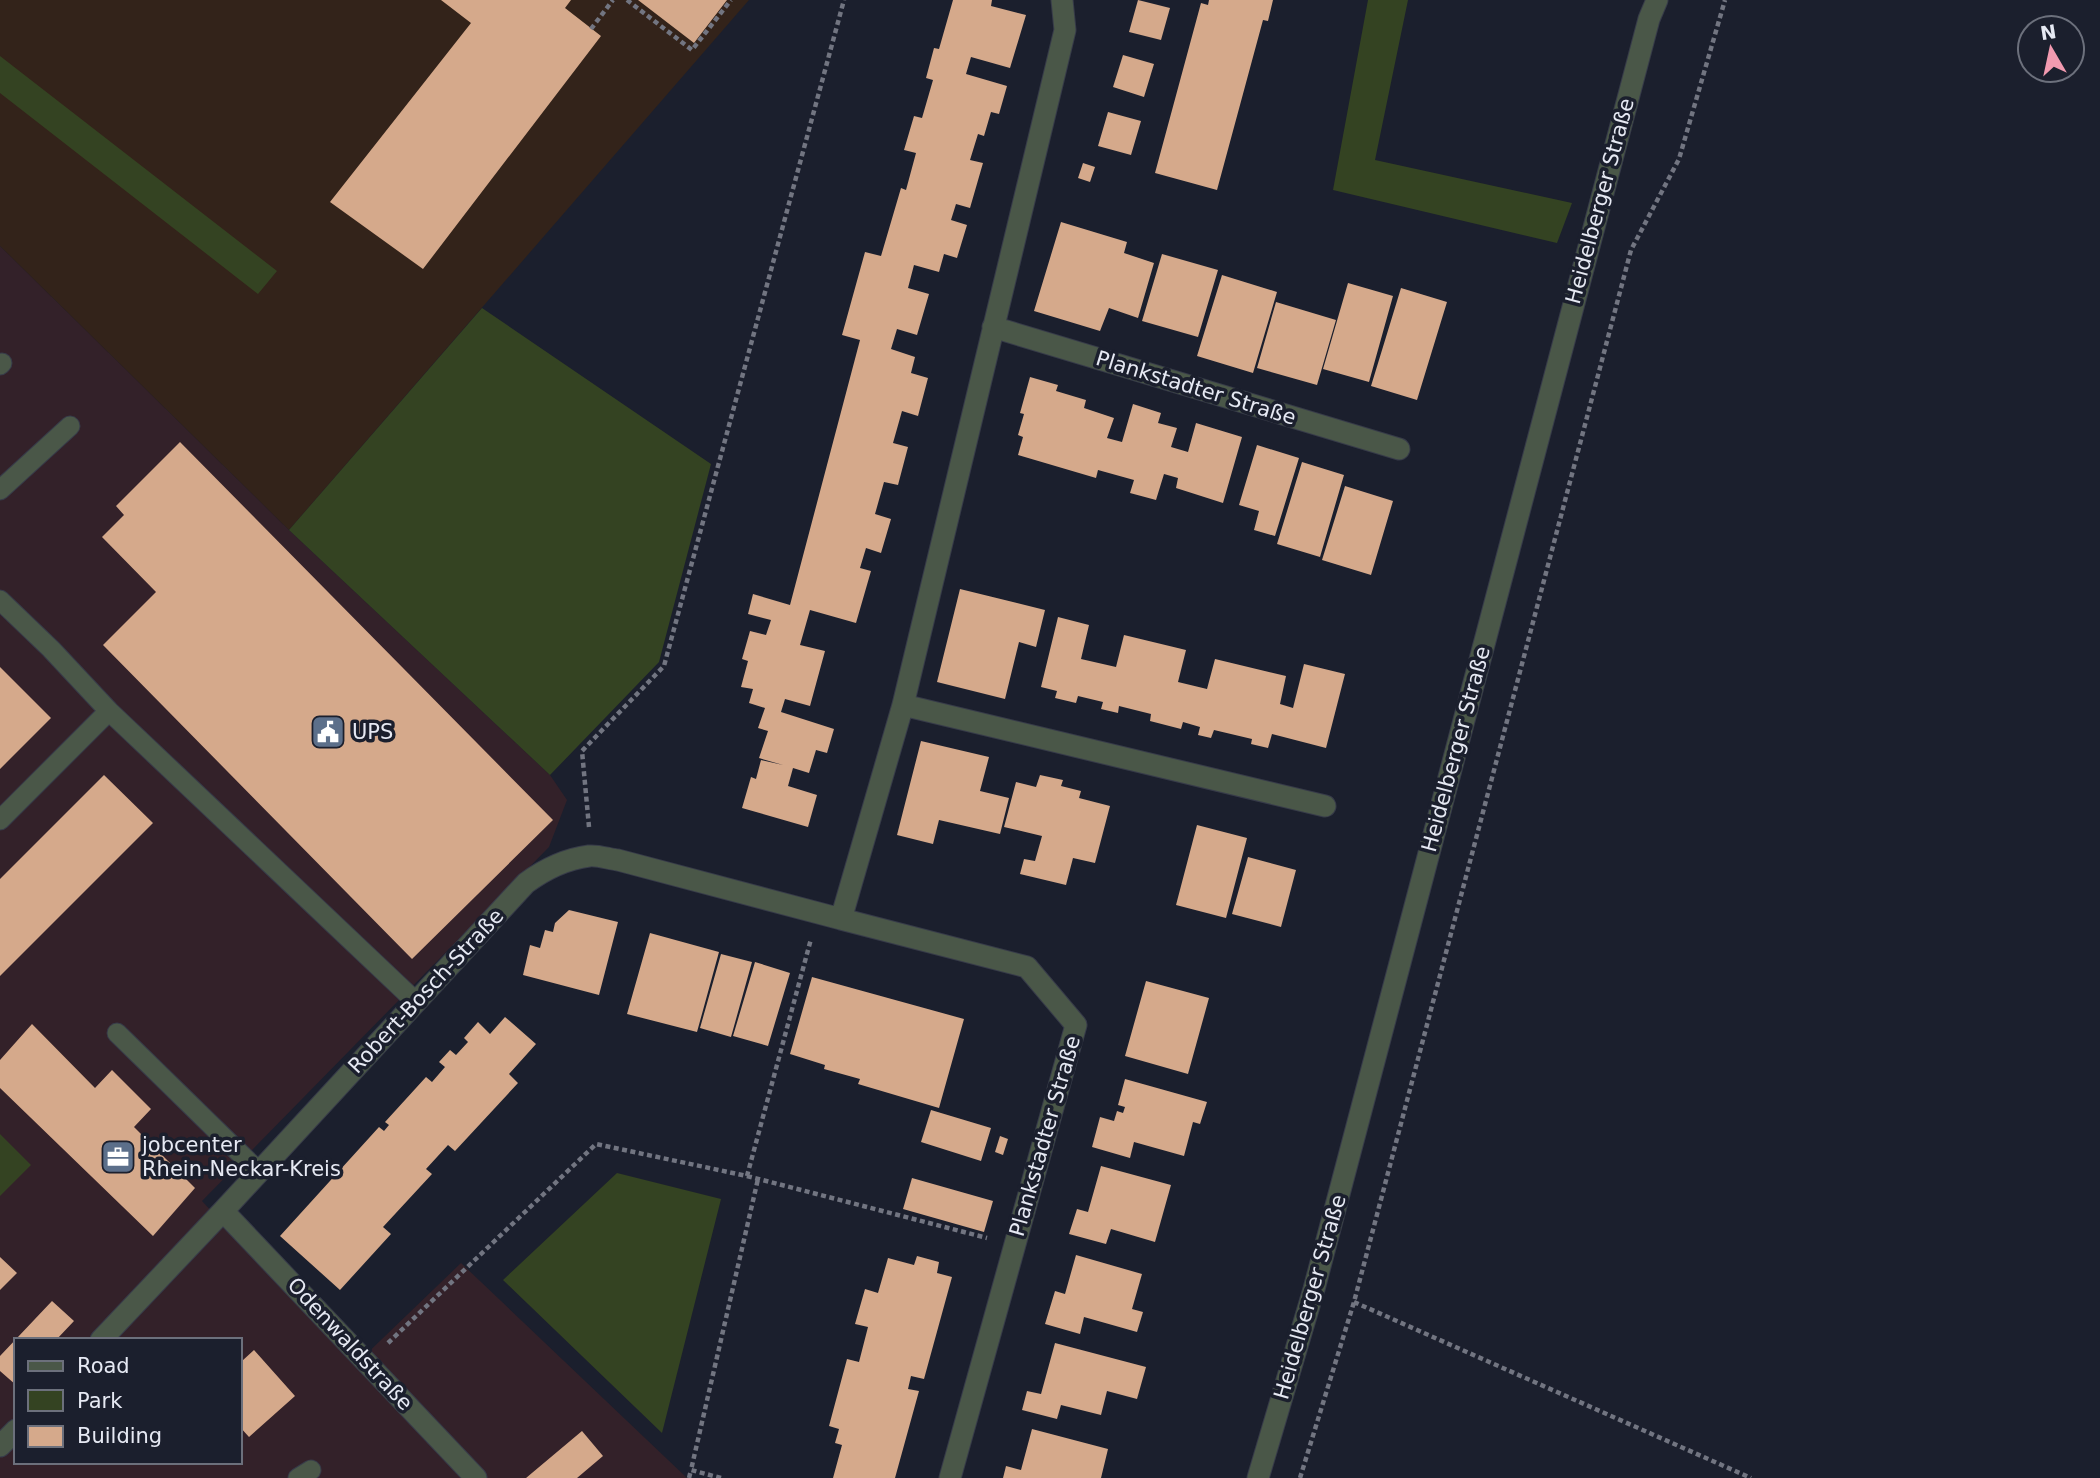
<svg xmlns="http://www.w3.org/2000/svg" width="2100" height="1478" font-family="'DejaVu Sans',sans-serif">
<rect width="100%" height="100%" fill="#1b1f2d"/>
<path fill="#332129" fill-rule="evenodd" d="M0 246 289 530 550 775 567 800 549 847 202 1201 355 1365 461 1263 687 1478H0ZM16 1340H240V1462H16Z"/>
<path fill="#33231a" d="M0 0H749L289 530 0 246Z"/>
<path fill="#344322" d="M1368 0H1408L1375 160 1572 203 1557 243 1333 190Z
M0 56 277 271 258 294 0 93Z
M482 308 711 464 659 662 550 775 289 530Z
M0 1134 31 1165 0 1196Z
M617 1173 721 1199 662 1433 503 1280Z"/>
<path fill="#d5a98b" d="M441 0H571L565 8 601 36 423 269 330 202 471 23Z
M638 0H727L694 43Z
M953 0H992L991 6 1026 15 1010 68 971 57 966 74 1007 86 999 114 991 112 984 136 978 134 970 160 983 163 970 208 956 204 951 220 967 225 957 258 944 254 939 272 914 265 908 288 929 294 917 335 897 329 891 349 915 357 911 373 928 378 918 416 902 411 893 443 908 447 898 485 884 482 875 514 891 519 881 553 866 548 860 568 871 571 856 623 810 610 800 645 825 651 810 706 785 699 781 712 834 729 827 753 816 750 809 773 793 768 788 786 817 795 808 827 742 808 751 777 756 779 761 760 783 765 759 758 768 731 758 728 765 708 749 703 753 689 741 687 748 661 742 659 750 631 766 635 771 620 748 614 753 594 790 605 860 340 842 335 865 252 881 256 901 188 906 190 916 153 904 150 914 116 922 118 933 80 926 78 934 48 939 49Z
M1138 0 1170 8 1161 40 1129 32Z
M1209 0H1273L1268 21 1263 20 1217 190 1155 173 1201 3 1208 5Z
M1123 55 1154 64 1144 97 1113 87Z
M1108 112 1141 121 1131 155 1098 146Z
M1083 163 1095 167 1090 182 1078 178Z
M1061 222 1127 242 1124 253 1154 263 1138 318 1109 308 1100 331 1034 311Z
M1162 254 1218 270 1198 337 1142 321Z
M1222 275 1277 292 1253 373 1197 356Z
M1348 283 1393 296 1369 382 1323 369Z
M1401 288 1447 302 1417 400 1371 386Z
M1276 302 1336 320 1317 385 1257 368Z
M1030 377 1058 385 1056 391 1086 400 1084 408 1114 418 1107 438 1122 442 1133 404 1161 413 1158 423 1177 428 1171 447 1188 452 1196 423 1242 437 1223 503 1176 488 1178 478 1164 474 1156 500 1130 493 1134 480 1098 470 1096 478 1018 455 1023 437 1018 435 1024 414 1020 413Z
M180 442 553 820 412 959 103 645 156 592 102 537 124 515 116 506Z
M1257 445 1299 458 1275 536 1254 530 1259 511 1239 505Z
M1302 462 1344 475 1320 557 1277 544Z
M1345 486 1393 501 1371 575 1322 560Z
M960 589 1045 610 1036 647 1019 642 1005 699 937 682Z
M1058 617 1089 625 1081 659 1116 667 1124 635 1186 650 1178 682 1207 689 1215 659 1286 676 1280 704 1293 708 1304 664 1345 674 1326 748 1272 734 1268 748 1251 744 1252 739 1214 730 1211 738 1198 735 1200 727 1183 722 1181 729 1150 721 1151 714 1119 706 1118 713 1101 709 1103 702 1078 696 1076 703 1055 698 1057 691 1041 687Z
M0 667 51 718 0 769Z
M921 741 989 757 980 791 1009 798 1000 834 939 820 933 844 897 835Z
M104 775 153 823 0 976V879Z
M1040 775 1063 780 1061 786 1081 791 1079 798 1110 806 1095 863 1073 858 1066 885 1020 874 1024 859 1035 861 1042 836 1004 827 1016 782 1036 787Z
M1197 825 1247 838 1226 918 1176 905Z
M1248 857 1296 870 1281 927 1232 914Z
M569 910 618 922 599 995 523 975 530 945 540 948 545 930 553 932 555 923Z
M650 933 719 952 697 1032 627 1014Z
M721 954 752 962 731 1037 700 1028Z
M755 962 790 973 768 1046 733 1036Z
M812 977 964 1019 939 1108 858 1084 860 1079 824 1069 825 1065 790 1054Z
M1146 981 1209 998 1188 1074 1125 1056Z
M505 1017 536 1044 509 1074 518 1083 455 1151 448 1145 426 1169 432 1174 383 1227 391 1234 340 1290 280 1236 379 1127 384 1131 389 1125 385 1122 426 1077 432 1082 445 1067 439 1062 450 1050 456 1055 468 1042 464 1038 478 1022 490 1034Z
M32 1024 95 1088 112 1070 151 1109 134 1127 195 1188 153 1236 0 1088V1060Z
M1125 1079 1207 1102 1200 1124 1193 1122 1184 1156 1134 1142 1130 1158 1092 1147 1100 1117 1114 1121 1117 1111 1123 1113 1125 1107 1118 1105Z
M931 1110 991 1128 981 1161 921 1142Z
M1000 1136 1008 1139 1003 1155 995 1152Z
M1101 1166 1171 1185 1155 1242 1111 1229 1106 1244 1069 1234 1077 1209 1088 1212Z
M912 1178 993 1201 984 1232 903 1209Z
M1076 1255 1142 1274 1132 1309 1143 1312 1137 1332 1084 1317 1080 1334 1045 1324 1055 1291 1065 1294Z
M917 1256 939 1262 937 1273 952 1277 924 1379 911 1376 908 1389 919 1391 895 1478H833L842 1445 835 1443 839 1429 829 1426 847 1359 859 1362 868 1327 855 1324 865 1289 878 1293 888 1258 914 1265Z
M0 1257 17 1273 0 1290Z
M52 1301 74 1321 56 1340H16V1385L0 1371V1356Z
M1055 1343 1146 1367 1137 1399 1107 1391 1101 1415 1061 1405 1057 1419 1022 1410 1027 1391 1041 1394Z
M254 1350 295 1396 249 1437 240 1427V1358L242 1361Z
M1032 1429 1108 1449 1101 1478H1003L1006 1466 1021 1470Z
M582 1431 603 1456 577 1478H526Z"/>
<g fill="none" stroke-linecap="round" stroke-linejoin="round">
<defs>
<path id="service" d="M0 365 2 363
M0 490 70 426
M0 600 51 649 109 711 415 1001
M0 820 109 711
M117 1033 259 1172
M298 1478 311 1470"/>
<path id="minor" d="M993 327 1399 449
M903 705 1325 806
M223 1211 476 1478
M101 1340 223 1211 526 883C545 869 566 859 589 856 598 855 609 859 618 860L841 919
M0 1446 16 1430
M950 1478 1076 1025 1027 967 841 919 903 705 1065 30 1062 0"/>
<path id="tertiary" d="M1258 1478 1314 1289 1649 19 1657 0"/>
</defs>
<use href="#service" stroke="#373b49" stroke-width="21"/>
<use href="#minor" stroke="#373b49" stroke-width="23"/>
<use href="#tertiary" stroke="#373b49" stroke-width="23"/>
<path stroke="#727581" stroke-width="4.5" stroke-dasharray="5 3.5" stroke-linecap="butt" d="M627 0 692 50 731 0
M591 29 613 0
M589 827 582 751 664 666 844 0
M747 1176 987 1238
M1354 1302 1751 1478
M388 1343 596 1144 747 1176 811 939
M689 1478 691 1470
M721 1478 691 1470 758 1179
M1300 1478 1354 1302 1631 250 1679 159 1725 0"/>
<use href="#service" stroke="#4a5748" stroke-width="19"/>
<use href="#minor" stroke="#4a5748" stroke-width="21"/>
<use href="#tertiary" stroke="#4a5748" stroke-width="21"/>
</g>
<defs>
<symbol id="civic-square" viewBox="-11 -11 22 22"><rect x="-9" y="-9" width="18" height="18" rx="4" fill="#5c6f8a" stroke="#1b1f2d"/><path d="M-.6-6.5H3V-4.5H.6V-3L4-1V1h2V6H-6V1h2V-1L-.6-3ZM-1.2 2.5V6h2.4V2.5Z" fill="#fff"/></symbol>
<symbol id="office-square" viewBox="-11 -11 22 22"><rect x="-9" y="-9" width="18" height="18" rx="4" fill="#5c6f8a" stroke="#1b1f2d"/><path d="M-6-3h4V-5.5h4V-3h4V5H-6ZM-1-4.5V-3h2v-1.5ZM-6 0V1H6V0Z" fill="#fff"/></symbol>
</defs>
<g fill-rule="evenodd">
<use href="#civic-square" x="309" y="713" width="38" height="38"/>
<use href="#office-square" x="99" y="1138" width="38" height="38"/>
</g>
<g text-anchor="middle" dominant-baseline="central" stroke-width="7" stroke-linejoin="round" paint-order="stroke">
<g font-size="21" fill="#e6e9f3" stroke="#1b1f2d">
<text transform="translate(1600 201) rotate(-75)">Heidelberger Straße</text>
<text transform="translate(1196 388) rotate(17)">Plankstadter Straße</text>
<text transform="translate(1456 749) rotate(-75)">Heidelberger Straße</text>
<text transform="translate(426 991) rotate(-47)">Robert-Bosch-Straße</text>
<text transform="translate(1045 1136) rotate(-74)">Plankstadter Straße</text>
<text transform="translate(1310 1297) rotate(-74)">Heidelberger Straße</text>
<text transform="translate(350 1344) rotate(47)">Odenwaldstraße</text>
</g>
<g font-size="21" fill="#e6e9f3" stroke="#1b1f2d" text-anchor="start">
<text x="352" y="732">UPS</text>
<text x="142" y="1145">jobcenter<tspan x="142" dy="24">Rhein-Neckar-Kreis</tspan></text>
</g>
</g>
<rect x="14" y="1338" width="228" height="126" fill="#1b1f2d" stroke="#6c707c" stroke-width="2"/>
<rect x="28" y="1361" width="35" height="10" fill="#4a5748" stroke="#6c707c" stroke-width="2"/>
<text x="77" y="1373" font-size="21" fill="#e6e9f3">Road</text>
<rect x="28" y="1390" width="35" height="21" fill="#344322" stroke="#6c707c" stroke-width="2"/>
<text x="77" y="1408" font-size="21" fill="#e6e9f3">Park</text>
<rect x="28" y="1426" width="35" height="21" fill="#d5a98b" stroke="#6c707c" stroke-width="2"/>
<text x="77" y="1443" font-size="21" fill="#e6e9f3">Building</text>
<g transform="translate(2051 49) rotate(351)"><circle r="33" fill="#1b1f2d" stroke="#6c707c" stroke-width="2"/>
<path d="M0-5L12 26L0 18L-12 26Z" fill="#f29ab0"/>
<text y="-10" font-size="19" font-weight="bold" text-anchor="middle" fill="#e6e9f3">N</text>
</g>
</svg>
